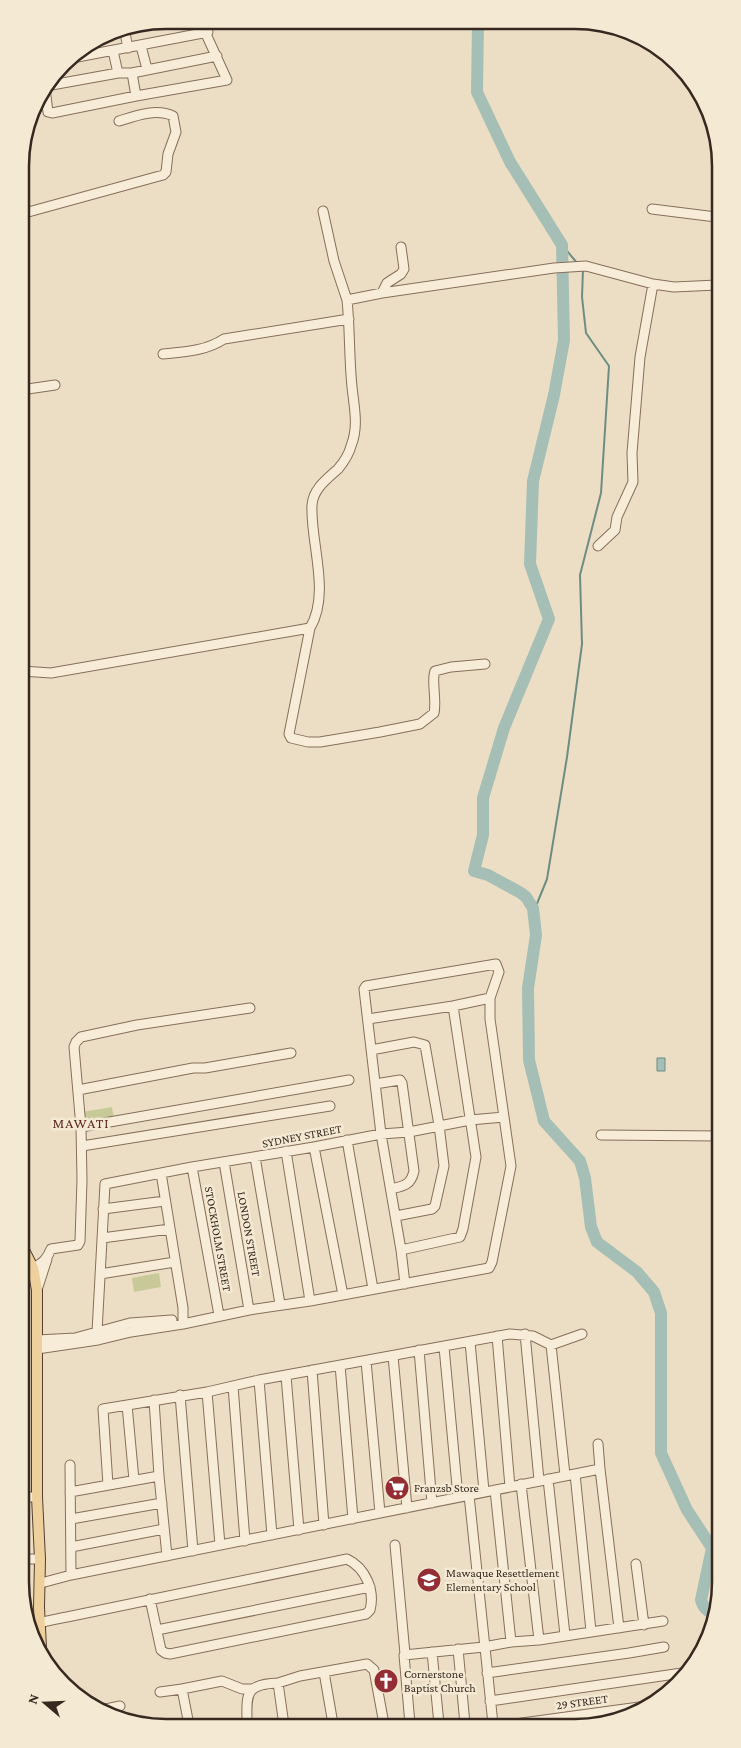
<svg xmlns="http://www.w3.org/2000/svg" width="741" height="1748" font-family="'Crimson Pro',serif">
<rect width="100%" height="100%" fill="#ecdec4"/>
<path fill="#c7ca98" d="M112 1107 114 1119 83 1124 82 1112Z
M159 1273 161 1287 134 1292 132 1278Z"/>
<path fill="#a6bfb6" stroke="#6d8d83" d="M657 1058H665V1071H657Z"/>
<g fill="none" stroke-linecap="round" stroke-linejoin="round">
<path stroke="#6d8d83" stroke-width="2" d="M562 245 578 264
M534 911 547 879 567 757 582 644 580 575 601 493 609 366 586 333 582 297 583 269"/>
<path stroke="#a6bfb6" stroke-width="12" d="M478 22 477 92 510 162 562 245 564 340 554 395 533 481 530 564 549 619 504 728 483 798V835L474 871 488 875 521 893 526 897 533 908 536 935 528 988 529 1060 544 1121 580 1161 585 1178 591 1227 597 1242 637 1272 654 1292 661 1313V1453L687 1510 712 1548 701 1600C704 1609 708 1612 716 1615"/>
<defs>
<path id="minor" d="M124 28 128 48
M141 46 147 69
M113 51 118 73
M67 59 208 32
M132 73 136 96
M46 86 118 73H132L217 56
M45 88 48 112 52 113 136 96 227 80 206 34
M652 209 716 217
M323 211 334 261 347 300
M21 214 163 175 166 172 168 154 176 132 173 116C156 108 135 116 119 121
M382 293 387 283 401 274 404 269 401 247
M163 354C184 352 206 351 224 339L349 319
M21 390 55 385
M598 546 615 530 617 517 633 482 632 453 640 357 653 284
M485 664 451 667 435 671C431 680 437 700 434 713L420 724 380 732 320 742H308L291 738 289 734 310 628C331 593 310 542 312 505 313 489 327 479 338 469 343 463 349 454 351 446 359 426 354 407 352 387 349 358 350 328 347 300L382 293 554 268 586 266 653 284 674 287 717 285
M22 671 51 673 310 628
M368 1019 453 1006 490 998
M371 1050 414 1042 425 1045 439 1125 444 1166 435 1206 432 1209 396 1216
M375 1084 400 1080 402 1083 414 1171C411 1185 404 1186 391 1189
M78 1090 193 1068H205L291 1053
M81 1127 74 1047 76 1042 81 1037 137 1025 250 1008
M601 1135 719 1136
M347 1140 373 1289
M82 1146 330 1106
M314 1147 343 1295
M286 1151 310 1301
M255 1157 280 1304
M224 1162 249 1310
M192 1167 219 1315
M161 1173 183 1308V1324
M103 1209 165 1201
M102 1238 170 1229
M401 1250 460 1237 463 1229 476 1157 453 1006
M33 1268C43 1263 47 1259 51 1249L78 1245 80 1241 82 1180 81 1127 349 1080
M100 1274 175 1262
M37 1290 47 1259
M525 1334 539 1480
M497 1336 510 1487
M37 1340 75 1338 130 1323 172 1320
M98 1340 97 1332 105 1184 192 1167 314 1147 381 1134 409 1132 470 1120 504 1117
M470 1342 484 1491
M551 1345 582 1334
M444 1347 458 1497
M37 1349 98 1340 131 1332 183 1324 249 1310 310 1301 489 1268 492 1262 511 1166 490 1019V998L499 972 496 964 366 986 364 989 381 1134 401 1250 405 1284
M419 1350 432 1503
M393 1356 407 1508
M366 1361 380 1513
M340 1365 353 1519
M312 1370 324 1525
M286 1376 299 1530
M259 1380 272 1535
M233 1386 245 1541
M207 1392 220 1545
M180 1395 193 1551
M154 1400 159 1476 167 1556
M127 1405 134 1480
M70 1465 71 1575
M600 1469 619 1628
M575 1474 591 1631
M548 1479 565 1635
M521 1484 539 1640
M108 1485 103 1409 207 1392 259 1380 510 1334 533 1336 551 1345 565 1475
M495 1490 511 1642
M70 1492 159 1476
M469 1495 493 1724
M25 1497H37
M71 1519 162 1503
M395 1545 405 1654
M71 1547 164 1529
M25 1559H40
M636 1564 644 1625
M41 1583 71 1575 600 1469 598 1444
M27 1624C41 1624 53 1619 67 1617L347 1559C366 1568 375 1591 370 1610L366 1614 170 1654 165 1653 161 1650 150 1599
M157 1630 370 1587
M458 1649 465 1724
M432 1652 439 1724
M324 1672 333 1724
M487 1673 629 1653 664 1647
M160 1692 182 1689
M490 1701 682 1673
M106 1709 120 1706
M410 1724 404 1655 484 1647 511 1642 539 1640 663 1621
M515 1724 654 1705
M189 1725 182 1689 222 1681 242 1689H252
M247 1725C247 1696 243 1684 278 1683
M284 1725 278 1683 300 1676 367 1664 374 1670 384 1724"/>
<path id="major" d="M24 1250 33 1268 37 1290V1497L40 1559 39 1607 41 1648"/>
</defs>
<use href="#minor" stroke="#866f5b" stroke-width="11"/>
<use href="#major" stroke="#543e2f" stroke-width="12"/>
<use href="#minor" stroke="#f7ecd7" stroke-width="9"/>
<use href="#major" stroke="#eed09d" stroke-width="10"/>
</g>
<defs>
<symbol id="supermarket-disc" viewBox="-11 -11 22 22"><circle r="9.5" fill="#932e34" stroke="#f4e9d3"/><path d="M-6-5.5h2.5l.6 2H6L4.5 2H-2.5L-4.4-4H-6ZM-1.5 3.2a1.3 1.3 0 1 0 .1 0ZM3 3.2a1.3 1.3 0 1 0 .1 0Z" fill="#fff"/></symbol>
<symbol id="school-disc" viewBox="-11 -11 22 22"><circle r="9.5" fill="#932e34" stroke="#f4e9d3"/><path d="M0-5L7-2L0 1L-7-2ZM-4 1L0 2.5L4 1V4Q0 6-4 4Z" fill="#fff"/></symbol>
<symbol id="church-disc" viewBox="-11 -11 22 22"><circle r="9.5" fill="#932e34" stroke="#f4e9d3"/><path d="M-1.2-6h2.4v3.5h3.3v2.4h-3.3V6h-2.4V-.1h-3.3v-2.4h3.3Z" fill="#fff"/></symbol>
</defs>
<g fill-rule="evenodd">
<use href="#supermarket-disc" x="383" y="1474" width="28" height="28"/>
<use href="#school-disc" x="415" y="1566" width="28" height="28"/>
<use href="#church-disc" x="372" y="1667" width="28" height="28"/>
</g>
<g text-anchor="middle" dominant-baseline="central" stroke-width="5" stroke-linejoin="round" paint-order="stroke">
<g font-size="12" fill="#37291f" stroke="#f4e9d3">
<text transform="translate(302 1136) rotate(-11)">SYDNEY STREET</text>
<text transform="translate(249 1234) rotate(80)">LONDON STREET</text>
<text transform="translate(218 1239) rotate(80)">STOCKHOLM STREET</text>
<text transform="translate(582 1702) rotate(-8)">29 STREET</text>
</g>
<g font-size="12" fill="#37291f" stroke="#f4e9d3" text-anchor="start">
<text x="414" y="1488">Franzsb Store</text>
<text x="446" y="1573">Mawaque Resettlement<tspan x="446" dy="14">Elementary School</tspan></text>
<text x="404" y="1674">Cornerstone<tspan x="404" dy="14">Baptist Church</tspan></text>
</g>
<g font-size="14" letter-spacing="1" fill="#612a20" stroke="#f4e9d3">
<text x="81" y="1123">MAWATI</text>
</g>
</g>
<path d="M0 0H741V1748H0ZM166 29H575A137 137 0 0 1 712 166V1582A137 137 0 0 1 575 1719H166A137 137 0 0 1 29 1582V166A137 137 0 0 1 166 29Z" fill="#f4e9d3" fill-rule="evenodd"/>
<path fill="none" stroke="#37291f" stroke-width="2.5" d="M166 29H575A137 137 0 0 1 712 166V1582A137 137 0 0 1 575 1719H166A137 137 0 0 1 29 1582V166A137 137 0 0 1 166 29Z"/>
<g transform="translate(45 1703) rotate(289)" stroke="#f4e9d3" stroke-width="4" paint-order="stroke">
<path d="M0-4L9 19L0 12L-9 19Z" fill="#37291f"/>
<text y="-8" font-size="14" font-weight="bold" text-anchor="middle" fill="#37291f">N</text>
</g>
</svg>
